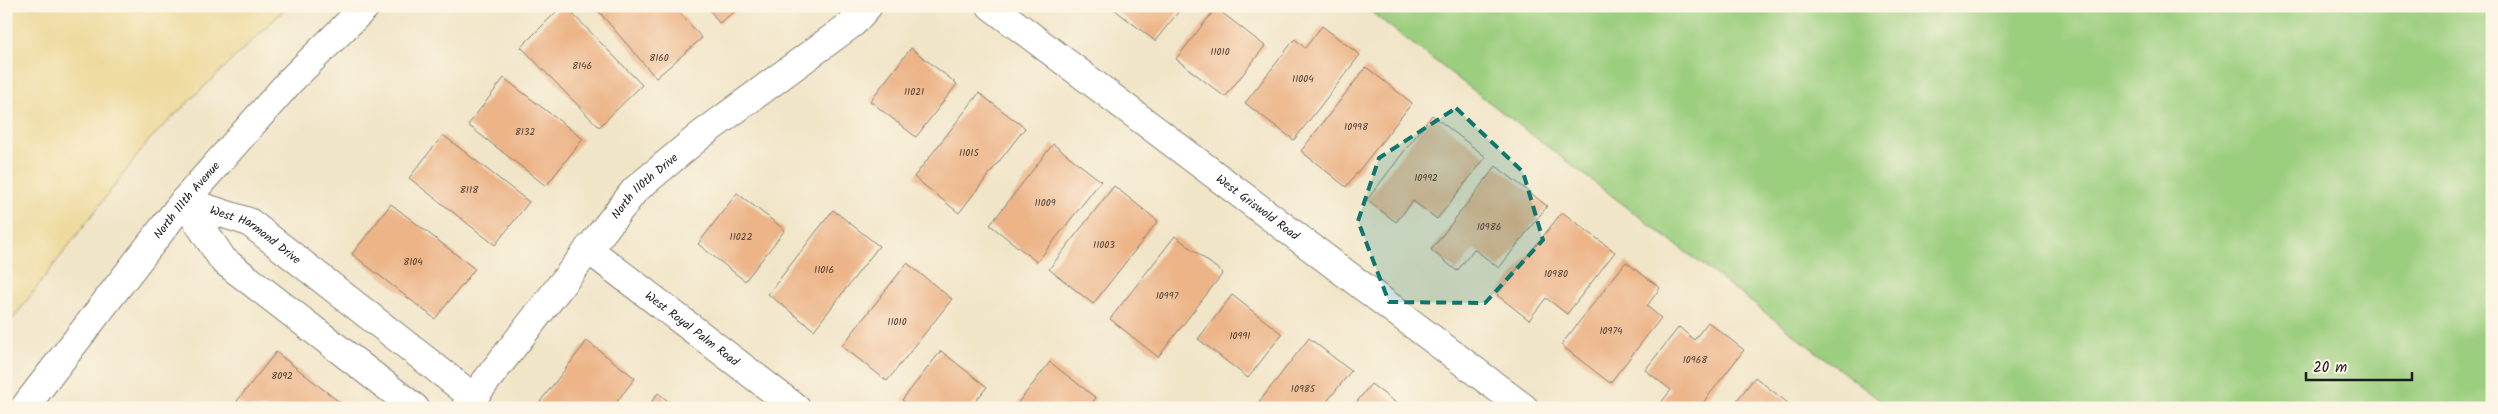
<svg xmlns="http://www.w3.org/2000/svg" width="2498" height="414" font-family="Kalam,sans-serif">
<rect width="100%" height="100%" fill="#fcf5e5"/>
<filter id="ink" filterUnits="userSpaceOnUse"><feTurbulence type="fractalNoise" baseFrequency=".02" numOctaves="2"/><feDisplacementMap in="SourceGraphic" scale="10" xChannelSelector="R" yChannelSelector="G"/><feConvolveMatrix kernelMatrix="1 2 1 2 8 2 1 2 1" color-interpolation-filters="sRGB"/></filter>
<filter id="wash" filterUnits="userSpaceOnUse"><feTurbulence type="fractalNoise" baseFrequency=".0096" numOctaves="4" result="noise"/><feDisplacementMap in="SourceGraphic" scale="20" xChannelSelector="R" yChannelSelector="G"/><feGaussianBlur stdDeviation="1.12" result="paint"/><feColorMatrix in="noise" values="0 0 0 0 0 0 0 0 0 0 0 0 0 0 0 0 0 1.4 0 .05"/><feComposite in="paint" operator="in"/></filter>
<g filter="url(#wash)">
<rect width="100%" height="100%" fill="#f1e5c8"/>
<path fill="#9bce7e" stroke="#5c754d" d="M1363 6H2492V408H1890Z"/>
<path fill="#eeda9e" stroke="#857b5d" d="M6 6H288L150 139 6 328Z"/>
<g id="blocks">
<path fill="#ecb487" d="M562 6H565L642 85 599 127 521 47Z
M594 6H674L702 38 656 78Z
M707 6H743L719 23Z
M1110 6H1183L1155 41Z
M1216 8 1265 46 1225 97 1176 59Z
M1322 26 1360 55 1294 140 1245 103 1295 39 1305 48Z
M911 48 957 84 916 137 870 101Z
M1366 67 1412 103 1346 187 1301 151Z
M504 78 583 139 546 186 468 125Z
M979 93 1025 128 959 213 914 177Z
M1432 115 1486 157 1437 219 1413 201 1396 222 1367 200Z
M443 135 529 202 495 245 409 178Z
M1053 144 1101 181 1037 262 990 225Z
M1496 166 1547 206 1499 268 1474 249 1457 271 1431 250Z
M1114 186 1158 221 1093 304 1049 269Z
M737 193 785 230 745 281 698 244Z
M391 204 475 269 435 319 352 254Z
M833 210 879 246 814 330 768 294Z
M1562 212 1615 252 1567 314 1546 298 1529 320 1497 295Z
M1175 236 1223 273 1158 357 1110 319Z
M1626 262 1660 288 1647 306 1661 318 1610 383 1561 345Z
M907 263 952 299 887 381 842 346Z
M1232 295 1282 334 1248 378 1198 339Z
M1708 322 1744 350 1699 408H1657L1671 390 1645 370 1679 327 1694 340Z
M1309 338 1351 371 1322 408H1258L1256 406Z
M587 341 635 378 612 408H545L539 403Z
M941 351 987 387 970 408H913L902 400Z
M276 352 347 408H247L237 401Z
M1050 362 1096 398 1088 408H1014Z
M1755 377 1794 408H1731Z
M1371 384 1396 403 1392 408H1352Z
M658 393 677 408H647Z"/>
</g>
</g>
<g filter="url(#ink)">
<use href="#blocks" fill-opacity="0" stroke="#868072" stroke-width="1"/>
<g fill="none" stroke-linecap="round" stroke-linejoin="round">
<defs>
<g id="minor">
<path id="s1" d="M991 6 1524 408"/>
<path id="s2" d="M184 201 249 222 473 397"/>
<path d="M184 201 223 260 415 408"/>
<path id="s3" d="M588 249 796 408"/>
<path id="s4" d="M24 408 184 201 291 80 366 6"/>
<path id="s5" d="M465 408 635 190 701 135 853 23 868 6"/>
</g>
</defs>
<use href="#minor" stroke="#868072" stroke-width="30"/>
<use href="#minor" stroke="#fff" stroke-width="28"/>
</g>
</g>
<path fill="#0f766e" fill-opacity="0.2" stroke="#0f766e" stroke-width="4" stroke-dasharray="10 6" stroke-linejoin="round" d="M1456 108 1523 172 1543 240 1485 303 1389 302 1358 221 1379 158Z"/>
<g text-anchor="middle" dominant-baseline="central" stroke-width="5" stroke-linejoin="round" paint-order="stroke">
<g font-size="10" fill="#504237">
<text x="1220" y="52">11010</text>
<text x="659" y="58">8160</text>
<text x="582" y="66">8146</text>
<text x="1303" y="79">11004</text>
<text x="914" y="92">11021</text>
<text x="1356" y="127">10998</text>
<text x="525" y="132">8132</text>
<text x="969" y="153">11015</text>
<text x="1426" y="178">10992</text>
<text x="469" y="190">8118</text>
<text x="1045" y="203">11009</text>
<text x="1489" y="227">10986</text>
<text x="741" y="237">11022</text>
<text x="1104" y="245">11003</text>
<text x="413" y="262">8104</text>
<text x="824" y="270">11016</text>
<text x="1556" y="274">10980</text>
<text x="1167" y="296">10997</text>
<text x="897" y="322">11010</text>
<text x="1611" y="331">10974</text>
<text x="1240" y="336">10991</text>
<text x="1695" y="360">10968</text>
<text x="282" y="376">8092</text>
<text x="1303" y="389">10985</text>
</g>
<g font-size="12" fill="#1c1c1c" stroke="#fcf5e5">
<text stroke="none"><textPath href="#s5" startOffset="286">North 110th Drive</textPath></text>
<text stroke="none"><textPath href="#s4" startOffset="264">North 111th Avenue</textPath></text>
<text stroke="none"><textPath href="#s1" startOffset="334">West Griswold Road</textPath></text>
<text stroke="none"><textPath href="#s2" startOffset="80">West Harmond Drive</textPath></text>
<text stroke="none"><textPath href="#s3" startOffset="131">West Royal Palm Road</textPath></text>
</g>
</g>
<rect width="2498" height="414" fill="none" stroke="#fcf5e5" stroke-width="25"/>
<path d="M2306 372v8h106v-8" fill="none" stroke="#1c1c1c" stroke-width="2.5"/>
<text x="2313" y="372" font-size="15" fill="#1c1c1c" stroke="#fcf5e5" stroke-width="4" paint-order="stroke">20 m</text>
</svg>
